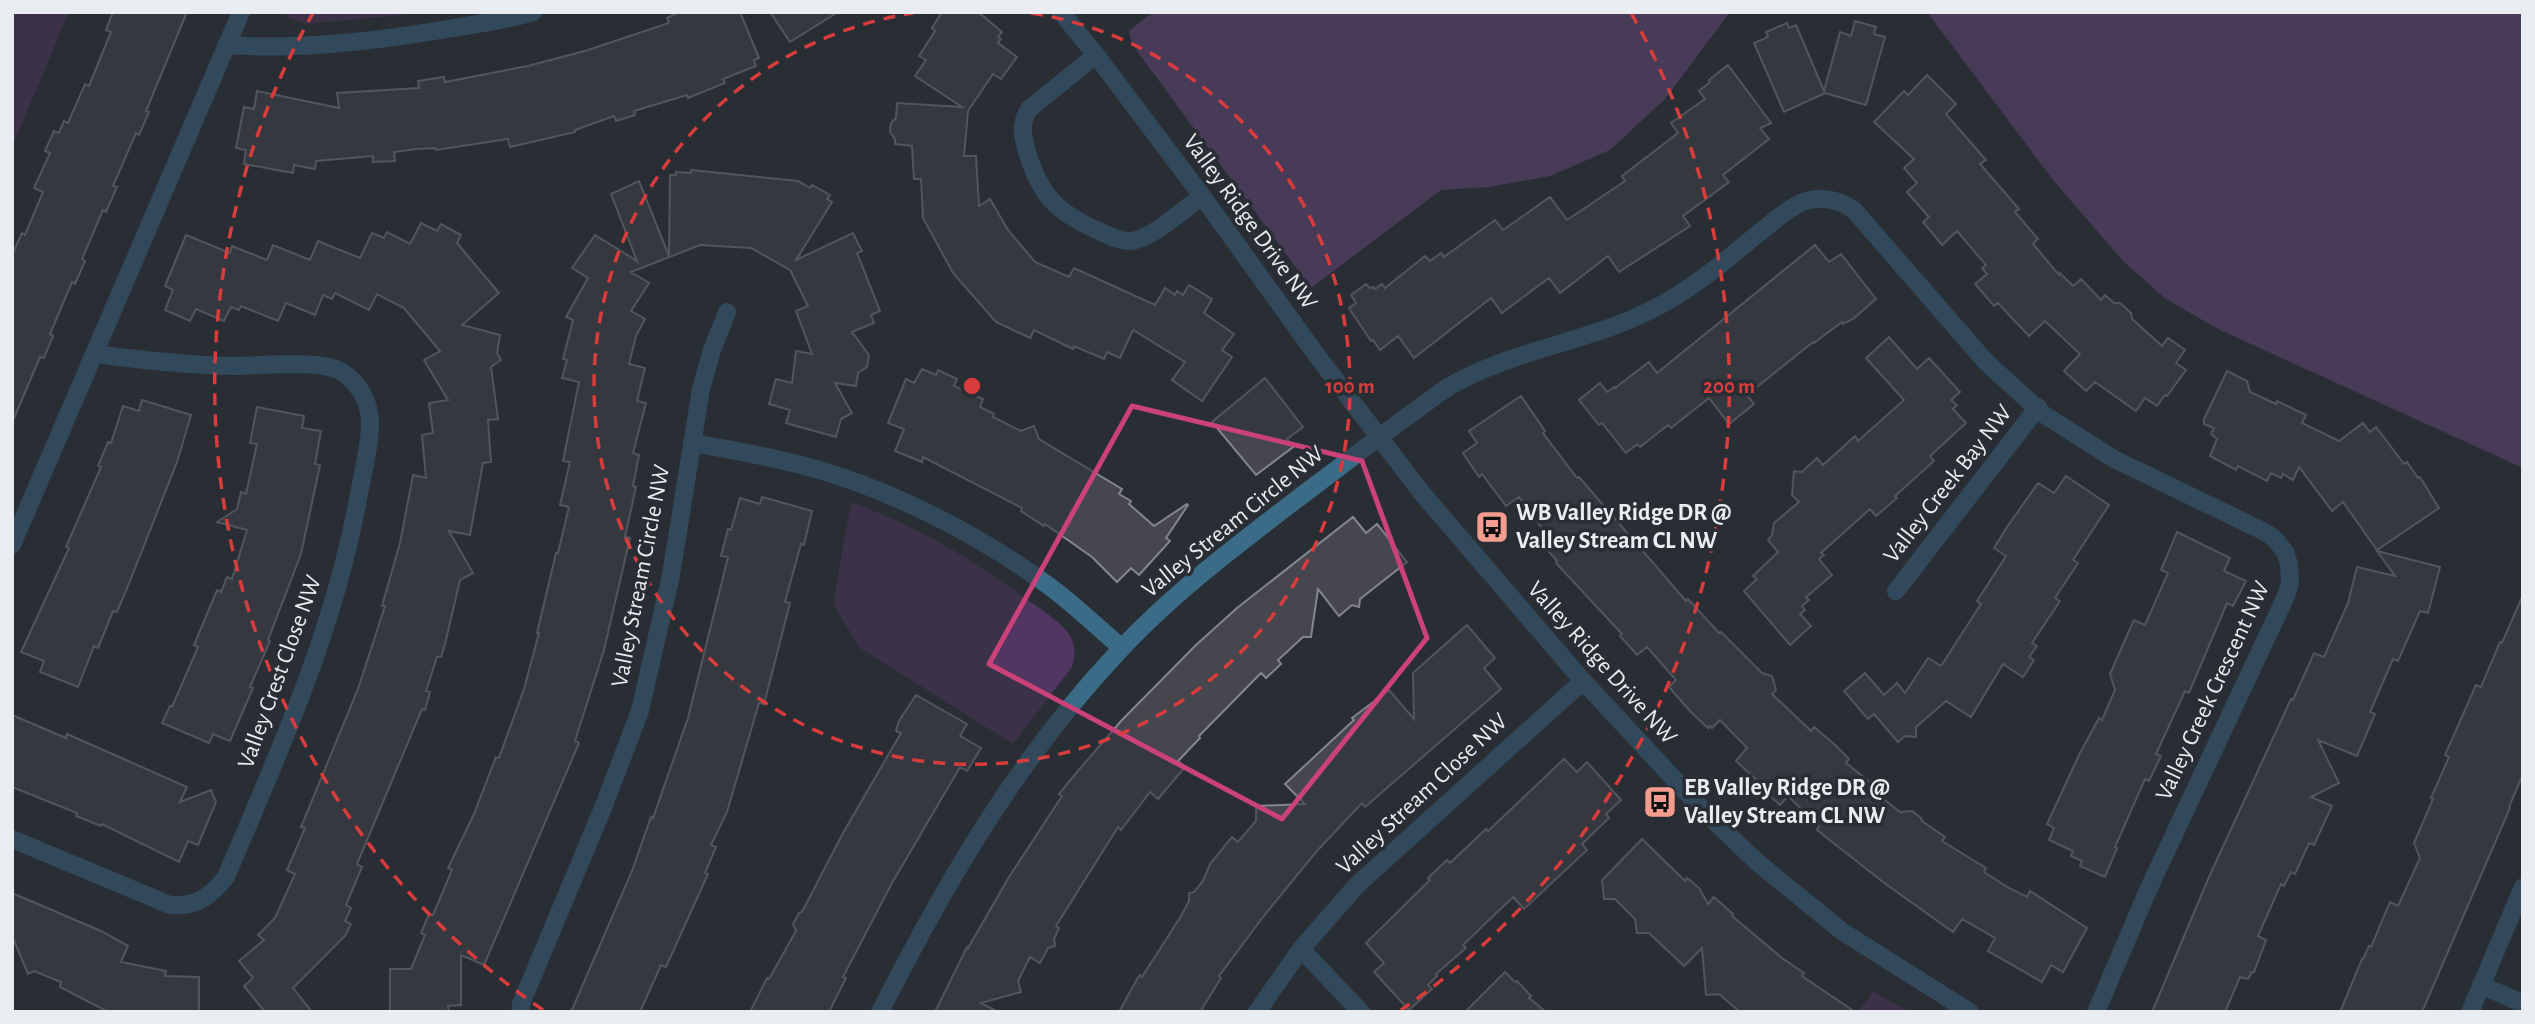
<svg xmlns="http://www.w3.org/2000/svg" width="2535" height="1024" font-family="'Alegreya Sans',sans-serif">
<rect width="100%" height="100%" fill="#292d34"/>
<path fill="#503660" d="M12 12H69L12 147Z
M284 12H431L306 24 289 18Z
M851 502C919 527 971 558 1029 601 1042 610 1062 622 1070 636 1076 646 1075 656 1072 667L1013 744 860 648 833 604Z
M1873 991 1910 1012H1858Z"/>
<path fill="#6e4d83" d="M1153 12H1730L1665 99 1610 150 1550 176 1489 187 1441 190 1311 288 1132 44 1129 31Z
M1927 12H2523V468L2218 329 2166 299 2124 262 2053 180Z"/>
<path fill="#46464e" stroke="#85858f" stroke-width="2" d="M113 12H187L146 111 149 112 139 135 136 133 113 186 117 187 106 212 103 210 82 259 85 261 75 284 72 282 50 334 53 336 44 358 40 357 12 423V255L22 233 25 235 43 192 34 188 50 153 45 151 54 131 59 133 64 121 68 123 85 84 89 86 111 32 106 30Z
M679 12H740L759 58 754 60 756 66 723 79 725 83 688 98 687 95 634 111 635 115 616 121 614 116 575 130V132L510 147 508 139 436 150 435 148 417 149 394 152 395 161 373 162V156L316 161 315 169 294 165 293 173 244 164 246 150 236 148 244 107 254 109 257 91 339 108 337 93 419 88 418 81 444 77 445 82 528 66 588 50 669 23 667 18Z
M770 12H838L790 42Z
M942 12H978L1002 32 998 37 1001 39 998 43 1017 57 1001 79 993 74 968 111 964 156H976L979 206 990 199 1008 230 1035 262 1069 277 1074 268 1155 305 1165 288 1175 295 1177 291 1183 295 1189 285 1212 299 1204 313 1234 334 1222 350 1232 357 1202 401 1172 380 1185 362 1133 330 1120 358 1107 352 1104 359 1074 346 1073 349 1034 330 1030 338 996 322 953 273 923 218 921 179H914L912 146 895 144V139L890 132 891 123 896 118 897 103 962 107 915 76 926 60 919 56 935 31 932 28Z
M1855 21 1876 27 1874 34 1885 37 1866 105 1825 93 1784 112 1754 43 1768 37 1766 32 1787 23 1789 28 1796 25 1824 91 1840 32 1851 36Z
M1728 65 1771 123 1760 128 1769 139 1723 175 1729 182 1683 216 1690 226 1619 272 1608 256 1560 293 1549 278 1502 313 1491 298 1414 358 1398 336 1380 350 1373 340 1371 341 1349 308 1356 303 1351 295 1366 284 1370 288 1373 287 1375 289 1382 284 1385 288 1425 256 1430 261 1441 253 1444 257 1495 220 1503 230 1550 197 1567 220 1625 181 1622 176 1678 133 1671 123 1705 99 1699 91 1710 82 1709 80Z
M1927 75 1956 104 1946 114 1986 160 1980 164 2019 209 2015 212 2038 239 2033 244 2059 275 2060 273 2073 286 2081 279 2101 300 2105 295 2114 303H2120L2131 313 2132 319 2162 346 2168 338 2185 350 2176 363 2186 370 2167 396 2165 395 2157 406 2145 398 2136 411 2095 382 2086 391 2064 371 2080 354 2045 321 2029 336 1998 303 1994 306 1975 284 1987 274 1982 268 1986 265 1957 231 1942 245 1923 222 1929 217 1907 192 1917 183 1904 168 1914 159 1874 122 1904 91 1908 95Z
M691 170 798 181 810 188 812 185 830 195 827 199 832 202 796 260 853 233 862 251 857 253 880 311 871 315 874 323 852 332 869 355 867 367 858 373 856 386 835 383 852 413 841 419 836 437 786 423 790 410 769 404 776 379 792 383 796 351 812 354 796 311 808 306 790 270 751 248 700 245 631 272 649 283 631 311 645 319 636 336 629 364 645 368 637 401 646 403 633 453 639 455 633 486 636 487 625 537 630 538 604 650 575 741 579 743 484 965 461 955V1005L448 1006 449 1012H390V969H411L425 935 421 933 429 914 433 915 452 870 448 868 474 814 496 757 499 758 524 689 539 633H537L556 553H558L569 507 560 505 570 462 563 461 579 382 562 378 567 360 563 359 573 320 566 317 588 278 572 268 595 235 637 261 611 194 639 181 669 256 670 175H676V172L691 173Z
M421 223 437 231 441 224 461 235 457 243 499 293 462 325 500 335 497 353 501 360 491 367 498 419 488 420 491 462 483 463 470 535 449 531 473 573 460 580 445 644 441 657H437L426 691 430 692 425 710 422 709 357 864 362 867 346 905 351 908 345 921 351 924 345 936 293 988 312 1012H265L244 986 253 978 239 961 264 940 258 935 275 918 295 874 287 870 305 828 301 827 358 689 385 606H382L400 543 413 475 426 478 422 435 433 433 429 403 448 400 424 360 440 351 404 308 377 294 369 310 335 293 332 299 323 295 315 315 286 303 278 321 241 306 239 310 231 307 224 321 196 309 190 321 165 310 173 290 165 286 186 235 230 253 232 246 267 260 273 245 310 260 318 241 360 258 372 233 384 238 387 232 410 244Z
M1815 245 1829 262 1841 254 1876 299 1853 319 1843 324 1842 322 1814 343 1813 342 1747 395 1754 404 1729 424 1709 398 1671 428 1668 425 1640 447 1637 444 1626 453 1602 423 1599 425 1579 400 1600 383 1607 392 1614 387 1615 388 1649 362 1657 373Z
M1889 337 1917 369 1929 358 1960 392 1951 400 1957 405 1953 409 1966 423 1930 456 1934 461 1895 496 1897 498 1876 516 1870 509 1821 553 1824 555 1819 559 1832 575 1806 597 1809 600 1802 606 1805 610 1800 614 1811 626 1790 645 1744 591 1757 579 1753 576 1778 552 1768 540 1772 535 1774 523 1799 502 1792 495 1794 471 1802 472 1817 458 1823 465 1855 436 1858 441 1904 400 1866 358Z
M922 369 936 375 938 370 957 379 954 386 983 399 980 407 994 414 993 417 1021 431 1034 426 1039 439 1122 489 1119 494 1131 501 1129 504 1154 526 1187 504 1188 505 1166 538 1170 541 1139 575 1131 568 1117 582 1092 557 1045 524 1044 526 1021 511 1022 508 923 457 922 462 895 451 904 429 888 423 906 379 914 383Z
M2227 371 2247 381 2250 392 2276 404 2277 401 2306 415 2302 423 2339 441 2363 423 2370 432 2376 427 2404 464 2407 462 2418 478 2420 477 2439 508 2377 550 2343 502 2332 511 2299 467 2293 480 2283 474 2281 478 2271 473 2267 481 2238 466 2236 470 2210 456 2217 439 2211 434 2214 428 2204 424V419Z
M1265 378 1303 427 1287 439 1293 447 1256 475 1212 422Z
M1521 396 1545 431 1543 433 1577 478 1579 477 1686 601 1688 599 1719 633 1721 632 1762 673 1772 676 1776 690 1772 694 1811 731 1814 727 1834 744 1849 759 1846 763 1880 790 1876 793 1900 812 1912 811 1921 818 1922 821 1945 837 1942 841 1986 868 1984 872 2009 888 2027 897 2030 891 2087 928 2063 972 2051 965 2042 982 1988 951 1995 938 1962 919 1953 932 1883 882 1817 830 1819 826 1788 796 1780 805 1760 787 1762 785 1736 761 1747 748 1720 720 1712 728 1710 726 1708 728 1690 711 1669 687 1676 680 1647 647 1637 655 1620 636 1622 634 1556 563 1557 561 1536 537 1543 530 1519 497 1506 506 1482 474 1479 477 1463 453 1477 443 1469 431Z
M142 400 191 415 177 462 130 581 117 612 113 611 98 648 94 646 78 687 40 672 44 661 21 652 69 548 66 547 101 467 98 466 108 442 111 443 123 406 139 411Z
M257 407 304 416 302 428 321 431 315 464 320 465 301 554 268 640 270 641 250 687 253 688 230 741 213 734 209 743 162 723 170 706 172 707 198 647 194 645 217 590 221 592 227 577 232 579 247 530 217 522 237 509 241 492 246 494 257 444 250 443Z
M2066 476 2109 505 2073 560 2078 563 2055 598 2060 601 2032 643 2037 646 2029 657 2034 660 2023 677 2003 664 1971 717 1946 701 1916 727V737L1905 736 1898 742 1874 714 1868 719 1844 691 1865 673 1884 695 1897 683 1905 693 1928 658 1941 666 1981 604 1977 601 2006 556 1994 548 2007 527 2038 483 2054 493Z
M762 497 812 511 804 545 801 544 785 602 790 603 764 704 759 703 727 812 711 845 716 847 705 873 708 874 666 967 661 965 640 1012H571L632 871 651 817 653 818 688 718 728 557 721 556 728 529 731 530 740 498 760 504Z
M1353 517 1366 533 1377 524 1407 562 1360 599 1359 607 1352 605 1339 616 1318 589 1311 637H1303L1278 660 1281 664 1266 678 1261 673 1199 736 1200 738 1178 761 1185 767 1158 799 1150 792 1121 830 1118 827 1056 926 1059 928 1054 939 1055 946 1048 948 1040 963 1030 957 1018 981 1021 992 981 1003 998 1012H935L967 947 968 948 1009 877 1062 796 1059 794 1077 772 1121 721 1196 645 1237 608Z
M2177 532 2230 558 2224 571 2246 581 2233 606 2227 603 2189 693 2185 691 2156 754 2161 756 2149 781 2145 779 2115 847 2117 848 2105 877 2080 866 2082 861 2071 856 2073 851 2049 840 2054 828 2047 824 2079 755 2099 718 2102 720 2115 690 2110 674 2129 631 2134 620 2145 625 2168 573 2161 570Z
M2377 551 2440 567 2428 613 2420 611 2398 661 2393 659 2370 712 2375 714 2357 756 2318 740 2339 783 2311 797 2332 806 2314 845 2309 843 2295 874 2291 872 2284 886 2281 884 2258 936 2266 940 2254 972H2252L2248 979 2240 977 2225 1012H2152L2209 877 2291 699 2293 700 2314 653 2324 657 2348 603 2357 567 2395 576Z
M2523 595V774L2509 807 2510 808 2422 1012H2340L2362 959H2363L2369 946 2371 947 2390 902 2398 906 2420 858 2414 843 2433 799 2431 798 2449 757 2445 755 2476 685 2481 687 2500 642 2502 643Z
M1467 625 1495 658 1484 668 1501 689 1365 807 1362 803 1316 852 1263 917 1219 976 1221 978 1200 1012H1119L1137 979 1140 975 1142 977 1181 916 1189 901V893L1194 892 1203 881 1210 864 1232 837 1238 842 1256 821V806L1305 804 1285 784 1354 720 1352 718 1389 690 1414 719 1413 673Z
M916 695 967 724 960 736 981 748 967 771 960 767 892 883 843 977 846 978 829 1012H750L767 978 769 979 796 931 793 924 799 913 802 912 843 833 901 733 896 731 899 721Z
M12 715 66 738 67 734 187 787 180 802 211 790 216 802 198 845 188 841 179 862 102 824 101 826 76 816 77 813 12 787Z
M1564 759 1577 772 1587 762 1621 800 1606 814 1609 818 1582 844 1587 850 1524 909 1513 897 1463 945 1466 948 1436 974 1437 976 1428 985 1432 989 1409 1010 1374 972 1384 963 1366 943 1430 880 1428 878 1447 860 1450 863 1486 829 1488 831Z
M1642 839 1685 881 1687 878 1699 888 1708 904 1714 897 1733 914 1732 916 1782 958 1804 973 1802 976 1855 1012H1740L1719 994 1706 995 1702 948 1684 966 1649 933H1637L1635 919 1615 899H1604L1602 880Z
M12 893 101 931 128 946 121 962 166 971 165 976 199 977V1012H108L60 987 61 982 34 971 28 974 12 936Z
M1505 972 1515 982 1517 981 1531 996 1529 998 1546 1012H1465Z"/>
<g fill="none" stroke-linecap="round" stroke-linejoin="round">
<path stroke="#3b6c87" stroke-width="18" d="M226 45C302 50 378 41 453 28 480 24 506 20 533 12
M1096 55 1029 109C1019 126 1023 138 1028 155 1042 198 1058 213 1099 231 1108 235 1119 241 1129 241 1150 241 1185 208 1202 196
M692 443C728 449 765 456 801 465 887 487 978 534 1049 586 1075 605 1098 628 1122 648
M12 545 241 12
M1896 591 2038 407
M12 839 170 905C196 907 210 897 226 877 279 752 333 634 358 499 362 476 371 443 370 420 369 401 358 382 342 372 321 359 258 366 232 366 186 365 140 360 95 354
M1301 949 1361 1012
M2481 985 2517 1001
M520 1012 521 1004 603 808 640 711 671 575 701 389 712 350 727 312
M880 1012C947 880 1018 758 1120 650 1179 587 1249 536 1317 484 1349 460 1380 436 1412 413 1425 404 1437 394 1450 386 1521 345 1606 341 1676 296 1706 278 1733 254 1760 232 1773 222 1788 208 1803 202 1821 195 1838 200 1853 209L1986 362 2043 414 2114 459 2265 532 2275 539 2285 552 2289 564 2290 584 2286 596 2149 888 2096 1012
M1257 1012 1301 949 1357 885 1583 681
M2470 1012 2523 887"/>
<path stroke="#3b6c87" stroke-width="18" d="M1061 12 1096 55 1202 196 1315 353 1421 492 1583 681 1702 809 1758 863 1843 932 1970 1012"/>
</g>
<path d="M0 0H2535V1024H0ZM1132 406 1362 461 1427 638 1282 819 989 664Z" fill="#292d34" fill-opacity=".55" fill-rule="evenodd"/>
<path fill="none" stroke="#ca4279" stroke-width="5" stroke-linejoin="round" d="M1132 406 1362 461 1427 638 1282 819 989 664Z"/>
<g fill="none" stroke="#d83c3c" stroke-width="3.5" stroke-dasharray="12 9">
<path d="M1031 13A378 378 0 1 1 913 13"/>
<path d="M543 1010A757 757 0 0 1 313 13M1631 13A757 757 0 0 1 1401 1010"/>
</g>
<defs>
<symbol id="bus-square" viewBox="-11 -11 22 22"><rect x="-9" y="-9" width="18" height="18" rx="4" fill="#f59c91" stroke="#292d34"/><path d="M-5-6H5V4H4V6H2V4H-2V6H-4V4H-5ZM-3.5-4V0h7V-4ZM-3.5 1.2v1.5H-2V1.2ZM2 1.2v1.5H3.5V1.2Z" fill="#111"/></symbol>
</defs>
<g fill-rule="evenodd">
<use href="#bus-square" x="1473" y="508" width="38" height="38"/>
<use href="#bus-square" x="1641" y="783" width="38" height="38"/>
</g>
<g text-anchor="middle" dominant-baseline="central" stroke-width="7" stroke-linejoin="round" paint-order="stroke">
<g font-size="24" fill="#e9ecf0" stroke="#292d34">
<text transform="translate(1250 222) rotate(54)">Valley Ridge Drive NW</text>
<text transform="translate(1948 484) rotate(-52)">Valley Creek Bay NW</text>
<text transform="translate(1233 522) rotate(-39)">Valley Stream Circle NW</text>
<text transform="translate(641 576) rotate(-79)">Valley Stream Circle NW</text>
<text transform="translate(1602 663) rotate(48)">Valley Ridge Drive NW</text>
<text transform="translate(280 672) rotate(-70)">Valley Crest Close NW</text>
<text transform="translate(2213 691) rotate(-65)">Valley Creek Crescent NW</text>
<text transform="translate(1422 794) rotate(-43)">Valley Stream Close NW</text>
</g>
<g font-size="24" font-weight="bold" fill="#e9ecf0" stroke="#292d34" text-anchor="start">
<text x="1516" y="513">WB Valley Ridge DR @<tspan x="1516" dy="28">Valley Stream CL NW</tspan></text>
<text x="1684" y="788">EB Valley Ridge DR @<tspan x="1684" dy="28">Valley Stream CL NW</tspan></text>
</g>
</g>
<circle cx="972" cy="386" r="10" fill="#d83c3c" stroke="#292d34" stroke-width="3.5"/>
<g font-size="21" text-anchor="middle" font-weight="bold" fill="#d83c3c" stroke="#292d34" stroke-width="7" stroke-linejoin="round" paint-order="stroke">
<text x="1350" y="393">100 m</text>
<text x="1729" y="393">200 m</text>
</g>
<rect width="2535" height="1024" fill="none" stroke="#e9ecf0" stroke-width="28"/>
</svg>
